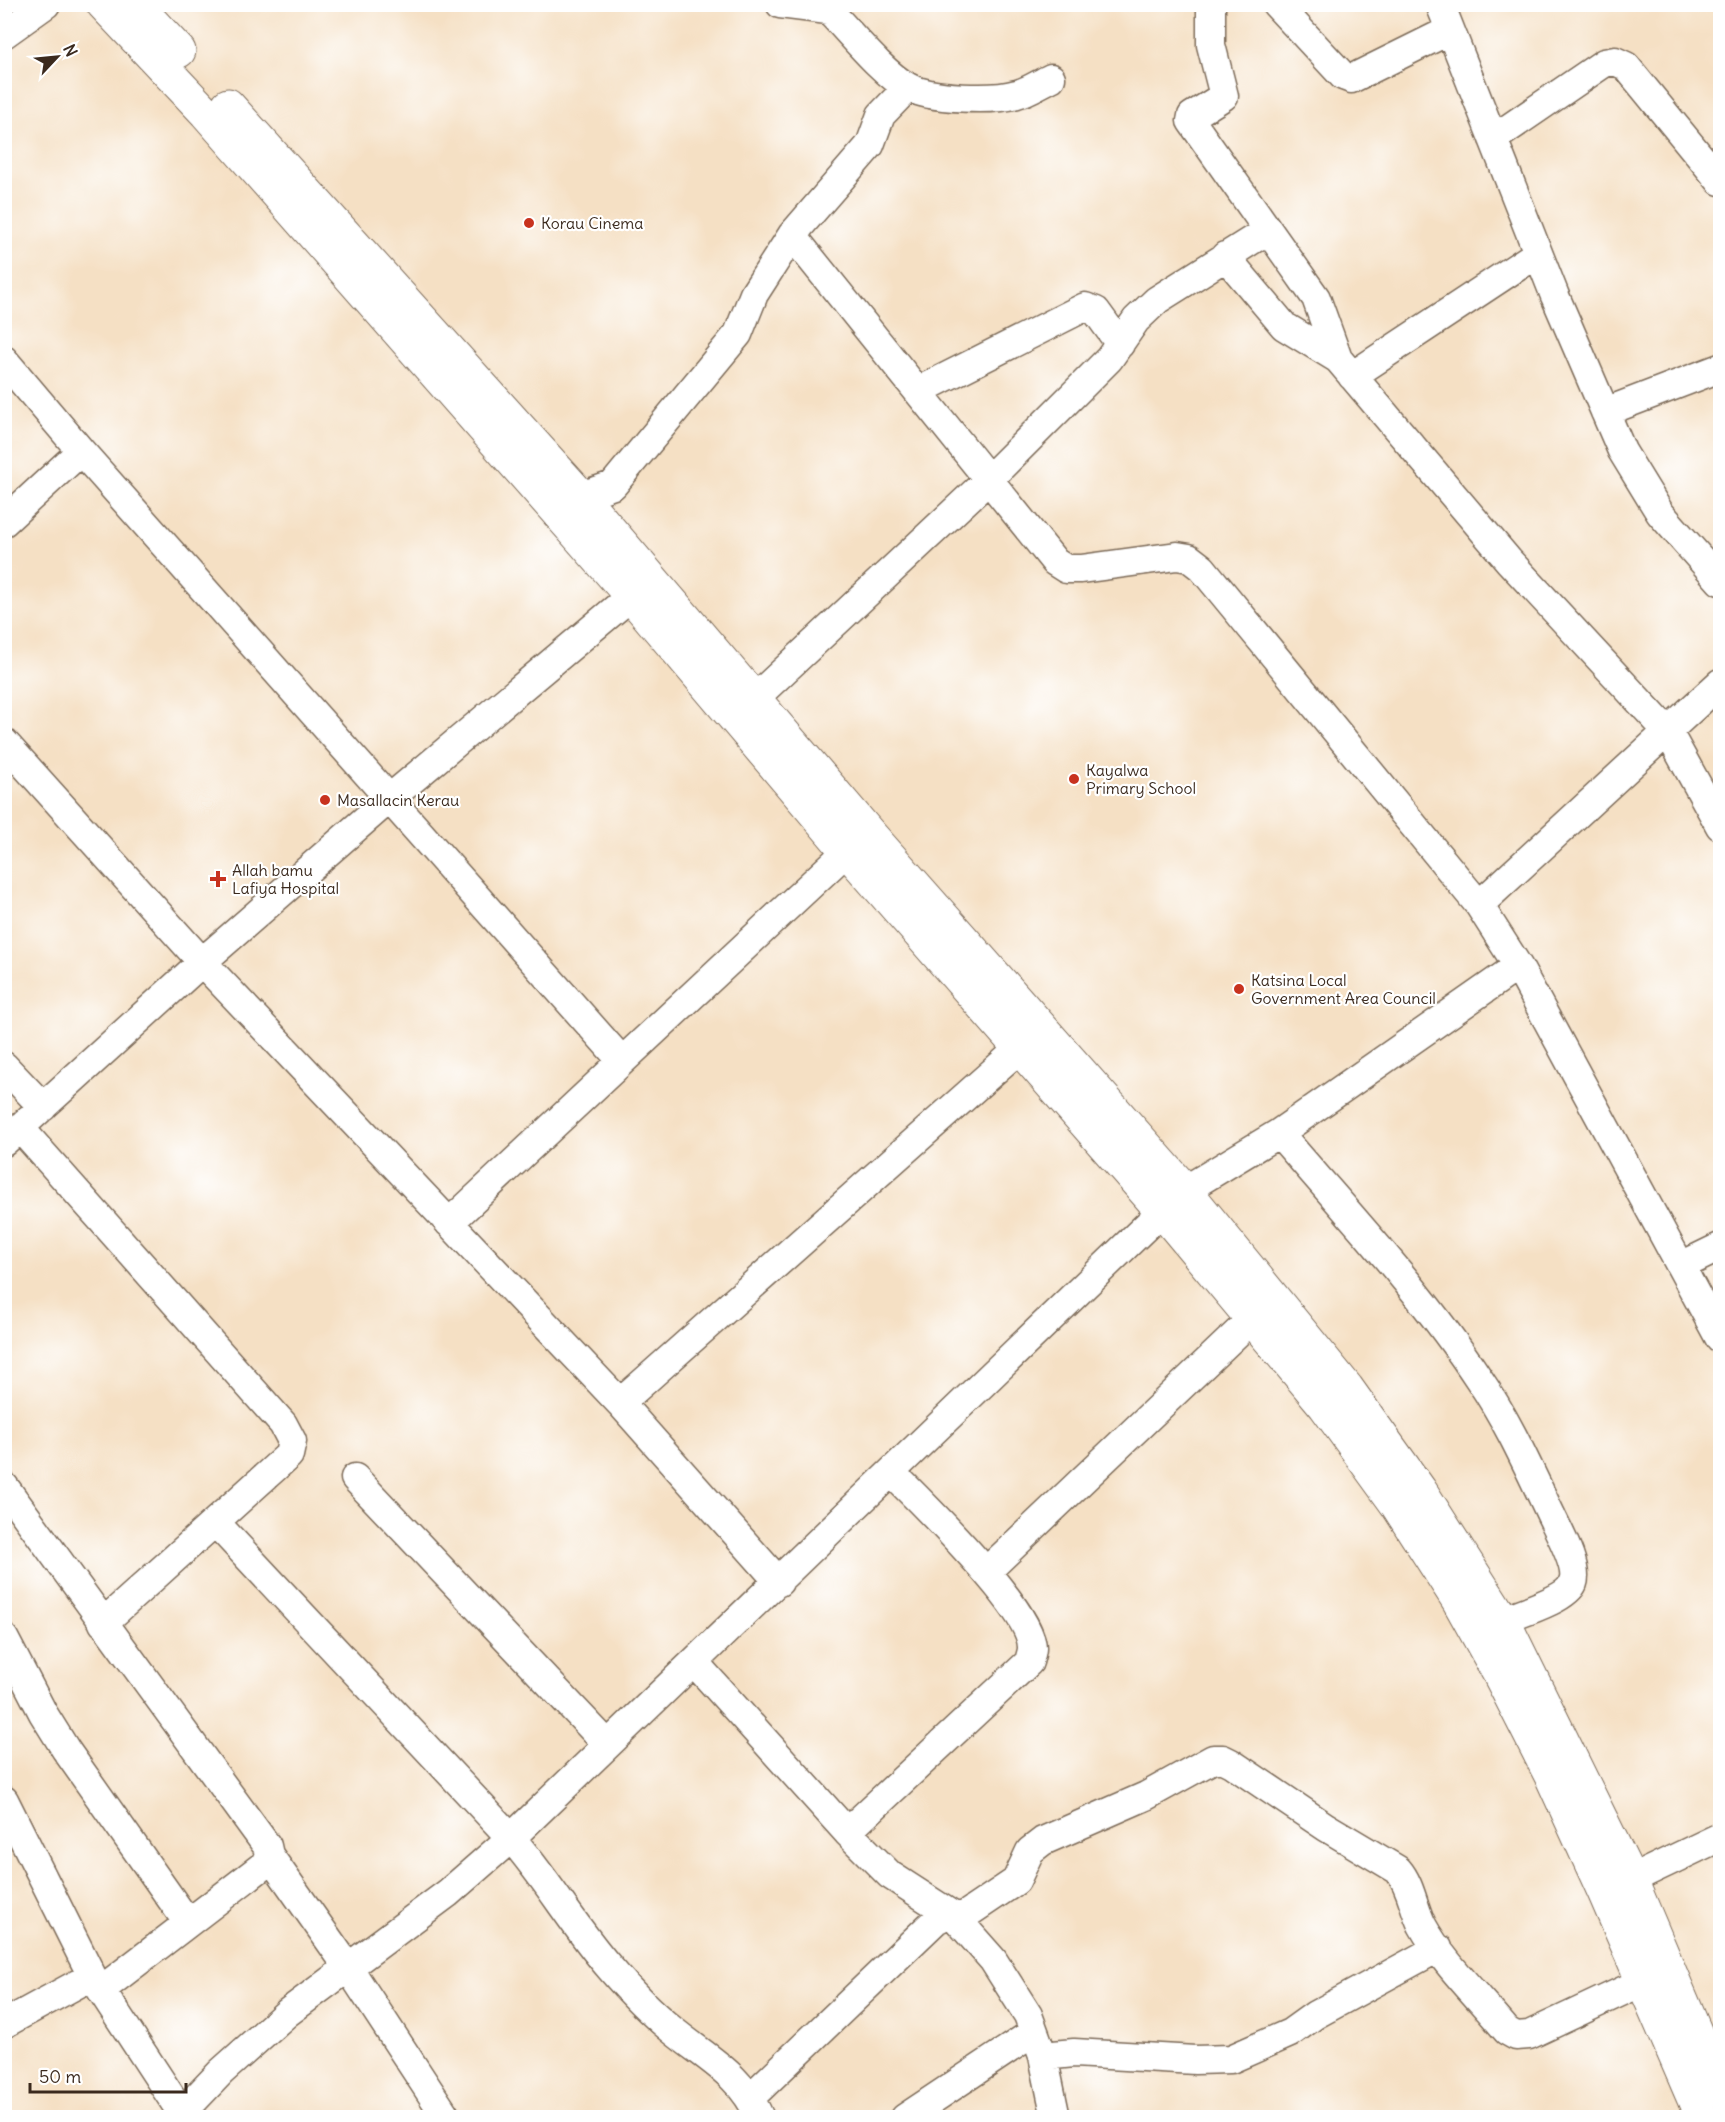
<svg xmlns="http://www.w3.org/2000/svg" width="1725" height="2122" font-family="Delius,sans-serif">
<rect width="100%" height="100%" fill="#fff"/>
<filter id="ink" filterUnits="userSpaceOnUse"><feTurbulence type="fractalNoise" baseFrequency=".0167" numOctaves="2"/><feDisplacementMap in="SourceGraphic" scale="12" xChannelSelector="R" yChannelSelector="G"/><feConvolveMatrix kernelMatrix="1 2 1 2 8 2 1 2 1" color-interpolation-filters="sRGB"/></filter>
<filter id="wash" filterUnits="userSpaceOnUse"><feTurbulence type="fractalNoise" baseFrequency=".008" numOctaves="4" result="noise"/><feDisplacementMap in="SourceGraphic" scale="24" xChannelSelector="R" yChannelSelector="G"/><feGaussianBlur stdDeviation="1.35" result="paint"/><feColorMatrix in="noise" values="0 0 0 0 0 0 0 0 0 0 0 0 0 0 0 0 0 1.4 0 .05"/><feComposite in="paint" operator="in"/></filter>
<g filter="url(#wash)">
<rect width="100%" height="100%" fill="#f5e0c4"/>
</g>
<g filter="url(#ink)">
<g fill="none" stroke-linecap="round" stroke-linejoin="round">
<defs>
<path id="minor" d="M780 4 828 10C849 31 882 73 908 87 930 99 993 101 1017 94 1029 91 1040 83 1051 78
M1211 4V45L1224 96 1192 116 1191 121 1316 298 1338 359
M1276 4 1343 76 1351 79 1450 30
M1440 4 1555 296 1622 451 1660 513 1720 581
M4 34 46 4
M1493 139 1604 63 1615 61 1626 66 1720 181
M792 235 1055 562 1066 569H1081L1177 556 1189 558 1202 568 1479 905 1518 966 1720 1339
M1225 256 1284 326 1338 359 1509 561 1668 732 1720 826
M4 360 81 451 622 1061
M1352 376 1538 253
M918 391 1085 307 1096 311 1120 344
M1605 412 1720 368
M581 496 613 485 738 334 754 294 792 235 870 145 881 115 908 87
M4 522 81 451
M755 698 989 479 1109 359 1136 320 1157 300 1268 230
M4 742 202 962 620 1403 779 1582
M1479 905 1720 683
M4 1066 43 1107
M20 1128 283 1424 292 1441 289 1455 103 1623
M1279 1133C1347 1213 1421 1291 1479 1379 1508 1421 1529 1469 1551 1515 1558 1530 1579 1567 1573 1583 1567 1599 1520 1613 1503 1620
M4 1142 202 962 389 799 631 596
M1185 1190 1279 1133 1518 966
M449 1223 847 851
M1681 1266 1720 1247
M620 1403 1021 1047
M355 1478 607 1744
M4 1486 267 1846 269 1855 348 1967 447 2118
M215 1522 511 1838C547 1879 574 1927 610 1968 628 1989 650 2012 671 2029 707 2059 740 2073 760 2118
M987 1571 1252 1319
M4 1638 43 1713 66 1750 188 1923
M694 1662 847 1832 890 1875 955 1917 993 1960 1028 2015 1043 2056 1056 2118
M4 1800 92 1976 185 2118
M847 1832 1029 1662C1030 1657 1032 1652 1032 1648 1033 1611 921 1502 892 1473
M1611 1889 1720 1837
M101 1990 265 1864 269 1855
M4 2024 92 1976
M1043 2056 1074 2053 1195 2060 1231 2059 1290 2033 1315 2015 1438 1948
M751 2097 936 1920 944 1916H964L1016 1881 1030 1851 1043 1841 1146 1796 1213 1759H1223L1231 1763 1326 1827 1398 1870C1411 1885 1413 1907 1422 1925 1442 1962 1480 1998 1507 2031L1516 2036 1529 2035 1642 1982
M177 2118 221 2072 287 2013 448 1893 511 1838 1162 1211
M905 2118 1034 2032"/>
<path id="major" d="M103 4 206 113 631 596 847 851 1162 1211 1325 1406 1397 1505 1458 1600 1498 1672 1552 1778 1604 1892 1702 2118
M135 4 179 51
M228 105 581 496 868 832 1185 1190 1347 1388 1420 1490 1503 1620 1631 1880 1720 2090"/>
</defs>
<use href="#minor" stroke="#7c6a58" stroke-width="31"/>
<use href="#major" stroke="#7c6a58" stroke-width="35"/>
<use href="#minor" stroke="#fff" stroke-width="28"/>
<use href="#major" stroke="#fff" stroke-width="33"/>
</g>
</g>
<g fill="#c8321e" stroke="#fff" stroke-width="2">
<circle cx="529" cy="223" r="6"/>
<circle cx="1074" cy="779" r="6"/>
<circle cx="325" cy="800" r="6"/>
<path d="M215 870h6v6h6v6h-6v6h-6v-6h-6v-6h6z"/>
<circle cx="1239" cy="989" r="6"/>
</g>
<g text-anchor="middle" dominant-baseline="central" stroke-width="4.5" stroke-linejoin="round" paint-order="stroke">
<g font-size="16" fill="#3b2a1e" stroke="#fff" text-anchor="start">
<text x="541" y="223">Korau Cinema</text>
<text x="1086" y="770">Kayalwa<tspan x="1086" dy="18">Primary School</tspan></text>
<text x="337" y="800">Masallacin Kerau</text>
<text x="232" y="870">Allah bamu<tspan x="232" dy="18">Lafiya Hospital</tspan></text>
<text x="1251" y="980">Katsina Local<tspan x="1251" dy="18">Government Area Council</tspan></text>
</g>
</g>
<rect width="1725" height="2122" fill="none" stroke="#fff" stroke-width="24"/>
<g transform="translate(57 57) rotate(64)" stroke="#ffffff" stroke-width="4.5" paint-order="stroke">
<path d="M0-4.5L10 22L0 15L-10 22Z" fill="#3b2a1e"/>
<text y="-9" font-size="16" font-weight="bold" text-anchor="middle" fill="#3b2a1e">N</text>
</g>
<path d="M30 2083v9h156v-9" fill="none" stroke="#3b2a1e" stroke-width="3"/>
<text x="39" y="2083" font-size="18" fill="#3b2a1e" stroke="#ffffff" stroke-width="4.5" paint-order="stroke">50 m</text>
</svg>
